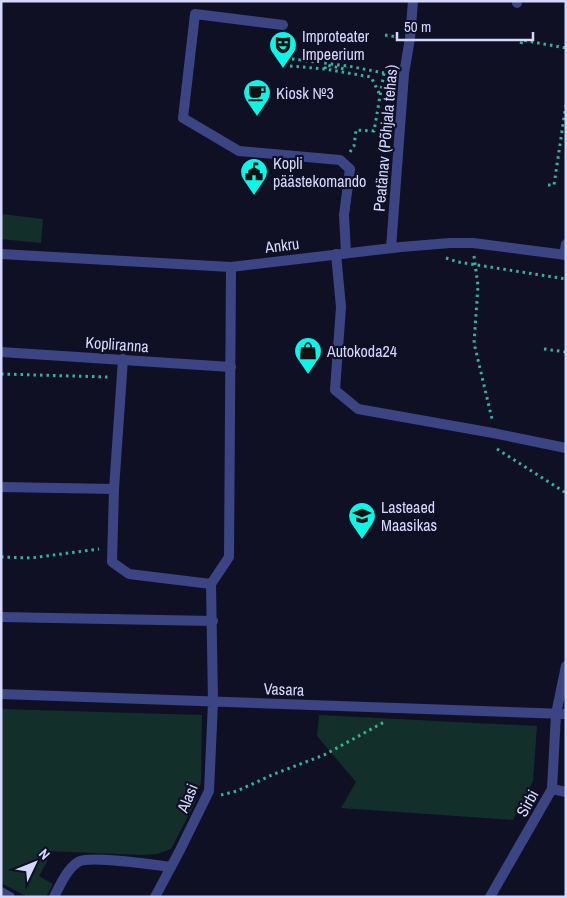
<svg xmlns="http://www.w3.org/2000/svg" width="567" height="898" font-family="'Archivo Narrow',sans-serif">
<rect width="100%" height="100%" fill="#101025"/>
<path fill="#132f2a" d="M1 214 43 219 41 243 1 239Z
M1 709 202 715 201 782 195 803 171 849 157 854 141 855 48 851 47 862 39 876 53 884 46 897H28L1 883Z
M319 715 537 726 533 781 513 820 341 808 356 782 317 736Z"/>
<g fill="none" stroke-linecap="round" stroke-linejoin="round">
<path stroke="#33b497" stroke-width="3" stroke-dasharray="2.5 4" stroke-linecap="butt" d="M385 35 397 37
M521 44 522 40 566 48
M292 59 348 66 384 73
M290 66 325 69 371 77 379 93
M325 69 326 65 345 69 347 67
M350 152 354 146 356 130 374 131 384 73H390
M548 185H554L566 104
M474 256 478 286 474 343 492 419
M446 258 458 262 566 279
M544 349 566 352
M1 374 108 377
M497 449 566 493
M1 557 31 558 99 549
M221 795 237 791 274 774 324 755 386 721"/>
<path stroke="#3c4583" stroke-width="10" d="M517 3V1
M283 25 195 14 183 118 239 151 340 160 350 169 344 215 346 253
M336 254 341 307 335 390 358 409 493 433 566 448
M1 487 114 489 112 562 129 574 211 584
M114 489 123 359
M1 617 213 621
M213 702 211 584 229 557 231 267
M556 714 566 666
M552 789 566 792
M1 892 10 897
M54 897C60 885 67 869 78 862 89 855 155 865 171 867"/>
<path stroke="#3c4583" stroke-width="10" d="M391 248 404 74 410 38 413 1"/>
<path stroke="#3c4583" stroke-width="10" d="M1 254 231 267 401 247 450 243H473L566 255
M564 255 566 244
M1 352 231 367
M1 694 566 714
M155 897 180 850 209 791 213 702
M490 897 552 789 556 714"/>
</g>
<defs>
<symbol id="theatre-pin" viewBox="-11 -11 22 30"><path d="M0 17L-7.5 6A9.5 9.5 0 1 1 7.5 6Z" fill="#07f8e7" stroke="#101025"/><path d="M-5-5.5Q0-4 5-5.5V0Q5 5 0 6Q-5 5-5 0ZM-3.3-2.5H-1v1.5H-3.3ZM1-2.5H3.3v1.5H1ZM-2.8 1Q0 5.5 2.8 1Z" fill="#111"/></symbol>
<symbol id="cafe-pin" viewBox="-11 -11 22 30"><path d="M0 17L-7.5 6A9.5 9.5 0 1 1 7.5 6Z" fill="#07f8e7" stroke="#101025"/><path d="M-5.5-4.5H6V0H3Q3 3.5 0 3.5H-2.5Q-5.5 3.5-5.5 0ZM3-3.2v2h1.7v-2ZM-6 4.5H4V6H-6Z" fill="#111"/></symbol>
<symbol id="civic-pin" viewBox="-11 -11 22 30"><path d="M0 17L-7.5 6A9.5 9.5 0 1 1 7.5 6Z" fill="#07f8e7" stroke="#101025"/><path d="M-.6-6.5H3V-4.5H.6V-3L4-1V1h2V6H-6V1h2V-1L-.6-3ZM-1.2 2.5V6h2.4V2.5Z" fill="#111"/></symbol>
<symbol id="shop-pin" viewBox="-11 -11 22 30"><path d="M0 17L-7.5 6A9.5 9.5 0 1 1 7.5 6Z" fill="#07f8e7" stroke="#101025"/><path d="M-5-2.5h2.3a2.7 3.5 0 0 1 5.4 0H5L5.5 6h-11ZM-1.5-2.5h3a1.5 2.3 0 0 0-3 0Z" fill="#111"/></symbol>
<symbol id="school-pin" viewBox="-11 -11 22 30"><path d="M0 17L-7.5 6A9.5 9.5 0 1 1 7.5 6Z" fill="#07f8e7" stroke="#101025"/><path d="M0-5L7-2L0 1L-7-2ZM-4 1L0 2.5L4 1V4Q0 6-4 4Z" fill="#111"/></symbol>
</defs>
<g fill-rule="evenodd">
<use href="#theatre-pin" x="267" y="29" width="32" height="43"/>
<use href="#cafe-pin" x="241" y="77" width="32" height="43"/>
<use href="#civic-pin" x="238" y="156" width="32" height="43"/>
<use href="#shop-pin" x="292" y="335" width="32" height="43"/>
<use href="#school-pin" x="346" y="500" width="32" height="43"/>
</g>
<g text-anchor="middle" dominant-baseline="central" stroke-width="4.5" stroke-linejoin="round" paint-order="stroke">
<g font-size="16" fill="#d5d8fe" stroke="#101025" text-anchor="start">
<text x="302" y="36">Improteater<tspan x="302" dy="18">Impeerium</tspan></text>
<text x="276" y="93">Kiosk №3</text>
<text x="273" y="163">Kopli<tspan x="273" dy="18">päästekomando</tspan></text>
<text x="327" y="351">Autokoda24</text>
<text x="381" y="507">Lasteaed<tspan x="381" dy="18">Maasikas</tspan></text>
</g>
<g font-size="16" fill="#d5d8fe" stroke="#101025">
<text transform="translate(385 138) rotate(-85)">Peatänav (Põhjala tehas)</text>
<text transform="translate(282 245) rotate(-7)">Ankru</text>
<text transform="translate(117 344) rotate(4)">Kopliranna</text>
<text transform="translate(284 689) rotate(2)">Vasara</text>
<text transform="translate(187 798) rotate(-68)">Alasi</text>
<text transform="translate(527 803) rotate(-61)">Sirbi</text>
</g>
</g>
<rect width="567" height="898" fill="none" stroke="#d5d8fe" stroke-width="5"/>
<g transform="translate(35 863) rotate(47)" stroke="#101025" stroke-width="4" paint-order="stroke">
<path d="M0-4L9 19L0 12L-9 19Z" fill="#d5d8fe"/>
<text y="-8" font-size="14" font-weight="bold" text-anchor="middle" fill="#d5d8fe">N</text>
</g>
<path d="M397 32v8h136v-8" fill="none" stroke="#d5d8fe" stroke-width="2.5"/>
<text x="404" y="32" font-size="15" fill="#d5d8fe" stroke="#101025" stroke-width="4" paint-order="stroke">50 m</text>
</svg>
